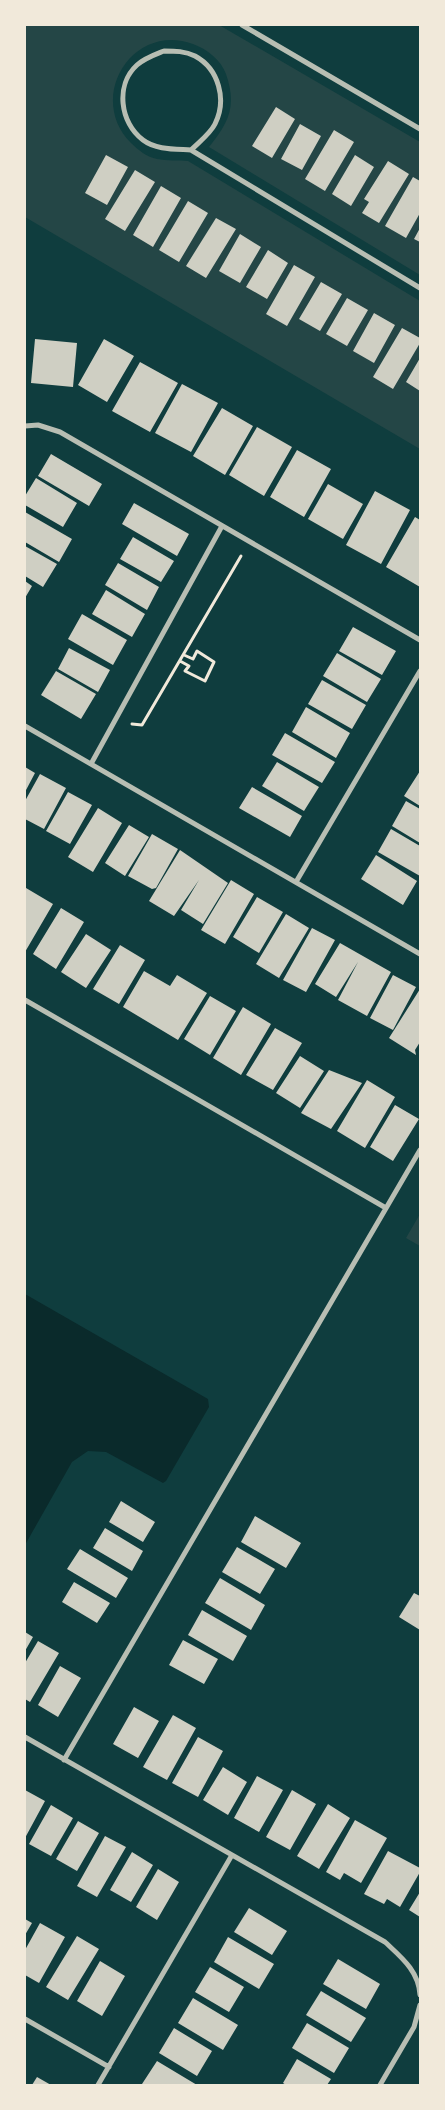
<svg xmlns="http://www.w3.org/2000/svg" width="445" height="2110" font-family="Figtree,sans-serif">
<rect width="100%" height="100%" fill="#0f3d3e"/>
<path fill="#244646" d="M25 25H219L420 142V275L209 147C229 122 237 106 226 74 221 60 207 49 193 44 132 22 86 98 131 143 138 150 147 157 157 159 167 161 178 160 188 161L420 301V449L25 217Z
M420 1214V1246L406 1238Z"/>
<path fill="#0a2a2b" d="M25 1294 208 1399 209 1407 166 1481 163 1483 106 1452 88 1451 72 1462 25 1545Z"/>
<path fill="#cfcfc3" d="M276 107 295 119 272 158 252 146Z
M300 124 321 136 302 170 281 159Z
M334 130 354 142 325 191 305 179Z
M106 155 128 167 107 205 85 193Z
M355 155 374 167 351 206 332 194Z
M388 161 409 174 379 223 362 213 369 202 364 199Z
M135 170 155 182 125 231 105 219Z
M413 177 420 181V213L406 238 385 226Z
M161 186 181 198 153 247 133 235Z
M188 201 208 213 179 262 159 250Z
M216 218 236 229 206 278 186 266Z
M420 228V242L414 239Z
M240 234 261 247 240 283 219 271Z
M268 250 288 263 267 299 246 287Z
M294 265 315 277 287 326 266 314Z
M321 282 342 294 320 331 299 319Z
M347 298 368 310 347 346 326 334Z
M374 313 395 325 374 363 353 351Z
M402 328 420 338V343L393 389 373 377Z
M35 339 77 343 73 387 31 383Z
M104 339 134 356 107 402 78 385Z
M420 358V391L406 382Z
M140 362 178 383 150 432 112 411Z
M182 384 218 403 191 452 155 433Z
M222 408 253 426 225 475 193 456Z
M257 427 292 447 264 496 229 475Z
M297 450 331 469 304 517 270 497Z
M51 454 102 484 89 506 38 476Z
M36 478 77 503 63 527 25 505V496Z
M328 484 363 504 343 539 308 519Z
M375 491 410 510 381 564 346 545Z
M134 503 189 534 177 556 122 524Z
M25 512 72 539 59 562 25 542Z
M415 517 420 520V587L386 567Z
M133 537 174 561 161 582 120 559Z
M25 546 57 564 43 587 25 576Z
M118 563 159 587 147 610 105 585Z
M25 581 32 586 25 598Z
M106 590 145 614 132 637 92 614Z
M82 614 127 640 113 665 68 639Z
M353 627 396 651 382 675 339 651Z
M69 648 110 670 98 692 58 669Z
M337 653 381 679 367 702 323 676Z
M56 671 96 694 81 719 41 695Z
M322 680 366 705 352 729 308 704Z
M306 707 350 733 336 758 292 732Z
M285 733 335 762 322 783 272 755Z
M277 762 319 787 304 811 262 786Z
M25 767 35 773 25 792Z
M420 771V806L404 796Z
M40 774 66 788 44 829 25 819V801Z
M252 787 302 816 290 837 239 808Z
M68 792 92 805 70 844 46 831Z
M406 801 420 809V843L392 826Z
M98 808 122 823 93 872 68 857Z
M129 825 149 837 125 876 105 863Z
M391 829 420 846V876L378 852Z
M152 834 178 849 156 888 152 889 128 876Z
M180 850 228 883 203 924 181 910 199 880 174 916 149 901Z
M376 855 417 881 403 905 361 879Z
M231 880 254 894 225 944 201 930Z
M26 888 53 904 25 952V891Z
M257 897 283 912 259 953 233 937Z
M61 908 84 922 56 969 33 954Z
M286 914 309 928 279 978 256 964Z
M312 928 335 940 306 992 283 980Z
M86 934 111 950 86 988 61 972Z
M340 943 391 972 367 1016 338 1000 358 962 336 997 315 984Z
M120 945 145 960 119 1004 93 989Z
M144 971 170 986 177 975 207 993 178 1040 123 1007Z
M393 975 416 987 393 1030 370 1018Z
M420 989V1042L415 1050 416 1055 389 1038Z
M210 996 236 1011 210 1055 184 1039Z
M243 1007 271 1024 241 1075 213 1058Z
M275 1028 302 1043 273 1090 246 1075Z
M300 1056 324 1071 300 1108 276 1093Z
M329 1070 362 1083 331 1129 301 1113Z
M367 1080 395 1097 365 1148 337 1131Z
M395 1105 419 1119 393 1161 370 1147Z
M121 1501 155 1522 143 1542 109 1522Z
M255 1516 301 1543 286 1568 241 1542Z
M105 1528 143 1551 132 1571 93 1548Z
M237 1547 275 1569 260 1594 222 1572Z
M80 1549 128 1578 116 1598 67 1569Z
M220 1578 265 1605 251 1630 205 1603Z
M74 1582 110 1603 97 1623 62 1602Z
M414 1593 420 1596V1630L399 1617Z
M202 1610 247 1636 233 1661 188 1635Z
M25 1632 33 1637 25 1651Z
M183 1640 218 1659 204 1684 169 1665Z
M38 1641 59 1653 30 1702 25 1699V1663Z
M60 1666 81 1678 58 1717 38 1705Z
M134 1707 159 1721 138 1758 113 1744Z
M173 1715 196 1728 167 1780 143 1767Z
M198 1737 223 1751 198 1797 172 1783Z
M223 1767 247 1782 228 1815 203 1800Z
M257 1776 283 1790 259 1832 234 1818Z
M25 1790 45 1801 25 1838Z
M292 1790 316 1804 290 1850 266 1837Z
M328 1804 350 1818 319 1869 297 1856Z
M51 1805 73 1818 51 1856 29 1844Z
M355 1820 387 1838 361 1883 344 1873 340 1880 326 1872Z
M78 1821 99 1833 77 1871 56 1859Z
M105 1836 126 1847 97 1897 77 1886Z
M388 1851 420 1868V1872L400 1907 387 1899 384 1904 364 1894Z
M132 1852 153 1865 131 1902 110 1890Z
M158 1869 179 1882 157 1920 136 1907Z
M420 1892V1917L409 1910Z
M249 1908 287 1931 272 1955 234 1932Z
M25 1919 32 1923 25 1935Z
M40 1923 65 1937 39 1983 25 1975V1950Z
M77 1936 99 1949 68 2000 46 1987Z
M228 1937 274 1964 259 1989 214 1962Z
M338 1959 380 1984 366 2009 323 1984Z
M100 1961 125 1976 102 2016 77 2001Z
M210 1967 244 1987 229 2012 195 1992Z
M321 1991 366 2018 351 2042 306 2015Z
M193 1998 238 2025 223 2050 178 2023Z
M307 2023 349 2048 334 2073 292 2048Z
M174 2028 212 2051 197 2076 159 2053Z
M297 2059 331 2079 327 2085H286L283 2083Z
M157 2061 197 2085 142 2084Z
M37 2077 51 2085H32Z"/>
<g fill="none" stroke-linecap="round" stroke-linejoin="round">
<path stroke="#f1e9da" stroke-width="3" d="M180 661 189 666 185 671 205 681 214 662 197 651 193 659 184 655
M132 724 142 725 241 556"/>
<path stroke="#b8beb3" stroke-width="5" d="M242 25 420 129
M164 51C175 51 185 51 195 56 219 69 227 100 215 124 210 134 199 142 191 150 175 149 156 150 143 140 120 123 115 85 137 65 145 58 154 55 164 51Z
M191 150 420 288
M25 426 38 425 60 432 420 640
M25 726 420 954
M91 764 222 526
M296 882 420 671
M25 1000 386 1208
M25 1737 385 1942C401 1957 419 1971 420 1995
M64 1760 420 1150
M25 2019 109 2067
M98 2085 232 1855
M380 2085 414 2027 420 2005"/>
</g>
<rect width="445" height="2110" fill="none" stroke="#f1e9da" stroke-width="52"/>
</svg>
